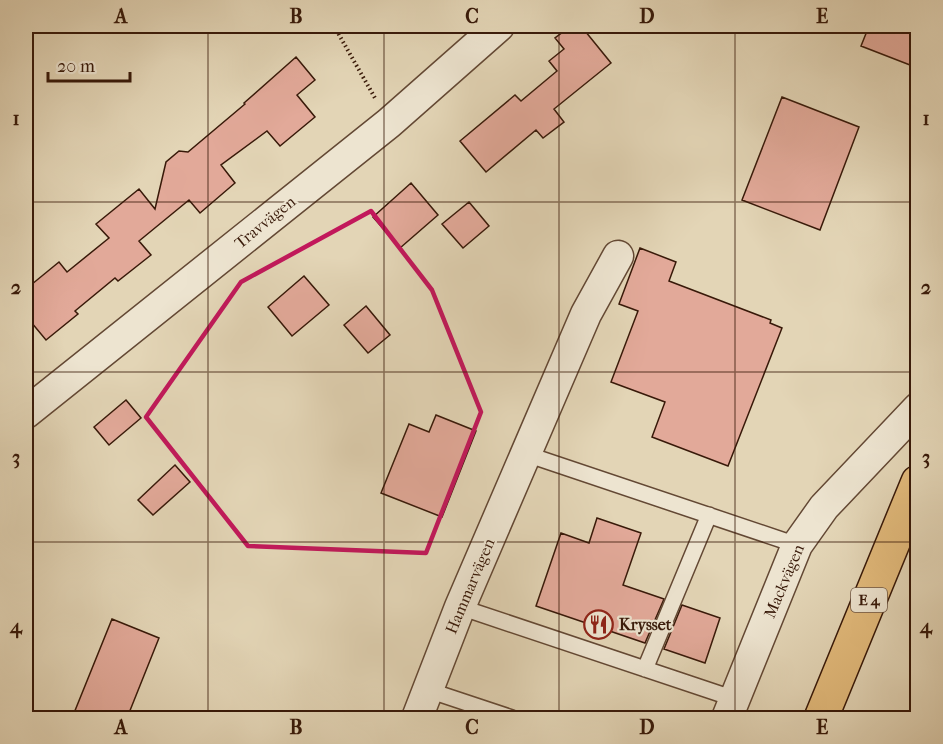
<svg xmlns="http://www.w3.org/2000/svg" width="943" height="744" font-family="'IM FELL French Canon',serif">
<rect width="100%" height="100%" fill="#e3d5b6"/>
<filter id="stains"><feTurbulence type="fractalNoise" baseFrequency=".00333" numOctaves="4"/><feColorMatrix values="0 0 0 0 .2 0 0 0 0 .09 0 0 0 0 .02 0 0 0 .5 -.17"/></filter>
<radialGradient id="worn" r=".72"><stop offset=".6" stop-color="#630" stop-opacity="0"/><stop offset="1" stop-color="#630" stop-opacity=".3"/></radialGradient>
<path fill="#e2a999" stroke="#381909" stroke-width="1.5" d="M571 26H581L611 63 554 109 564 122 543 138 536 130 486 172 460 141 515 95 521 101 557 71 549 61 564 49 555 38Z
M869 26H918V45L910 65 861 46Z
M296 57 315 80 297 95 315 117 280 146 267 131 221 165 235 183 200 213 189 200 139 241 151 255 118 281 115 278 75 311 78 314 46 340 26 316V289L59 262 67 272 109 238 96 224 139 189 155 209 166 162 179 151 188 152 245 104 244 103Z
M782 97 859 127 820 230 742 200Z
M411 183 438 215 400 248 373 217Z
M469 202 489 226 463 248 442 224Z
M640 248 676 262 669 281 771 320 770 323 782 328 728 466 652 437 665 402 611 382 638 311 619 304Z
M304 276 329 305 292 336 268 307Z
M366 306 390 335 368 353 344 325Z
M126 400 141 418 109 445 94 427Z
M436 415 476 431 442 517 381 493 409 424 429 432Z
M175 465 190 482 153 515 138 500Z
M597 518 641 533 623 585 664 599 645 643 536 606 561 533 589 543Z
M682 605 720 618 705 663 664 649Z
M112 619 159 638 127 718H72Z"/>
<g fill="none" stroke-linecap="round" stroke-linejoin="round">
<defs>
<path id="service" d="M526 454 797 545
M460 607 735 699
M645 669 709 515
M428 690 512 718"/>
<path id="minor" d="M26 413 389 123 499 26
M417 718 460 607 586 314 618 256
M727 718 797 545 824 507 918 408"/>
<path id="trunk" d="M821 718 918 482"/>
</defs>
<use href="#service" stroke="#634834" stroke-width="18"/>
<use href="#minor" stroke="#634834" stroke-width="33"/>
<use href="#trunk" stroke="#381909" stroke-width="36"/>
<path stroke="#381909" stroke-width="4" stroke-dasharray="1.5 3" stroke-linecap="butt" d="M334 26 375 98
M907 718 918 699"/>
<use href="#service" stroke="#ede4d0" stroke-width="15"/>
<use href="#minor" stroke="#ede4d0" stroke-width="30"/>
<use href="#trunk" stroke="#e2ba7b" stroke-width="33"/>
</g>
<path fill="none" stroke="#c2185b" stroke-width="4.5" stroke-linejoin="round" d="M371 211 432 290 481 412 426 553 248 546 146 417 241 282Z"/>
<path fill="none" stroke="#381909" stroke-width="1.5" stroke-opacity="0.55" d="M208 26V718M384 26V718M559 26V718M735 26V718M26 202H918M26 372H918M26 542H918"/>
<defs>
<symbol id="restaurant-ring" viewBox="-11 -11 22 22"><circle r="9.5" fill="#ede4d0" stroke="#8f2418" stroke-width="1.5"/><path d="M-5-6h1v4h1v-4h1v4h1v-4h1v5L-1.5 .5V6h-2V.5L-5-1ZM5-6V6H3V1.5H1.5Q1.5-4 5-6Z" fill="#8f2418"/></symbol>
</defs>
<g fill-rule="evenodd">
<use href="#restaurant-ring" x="582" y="608" width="33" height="33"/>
</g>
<g text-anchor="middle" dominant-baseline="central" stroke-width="4.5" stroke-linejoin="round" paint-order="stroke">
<rect fill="#ede4d0" stroke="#6e5645" stroke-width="1.5" x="851" y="588" width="36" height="24" rx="4.5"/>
<g font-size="15" font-weight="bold" fill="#381909">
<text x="869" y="600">E 4</text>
</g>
<g font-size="16" fill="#381909" stroke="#ede4d0">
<text transform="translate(265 222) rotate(-39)">Travvägen</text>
<text transform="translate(784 581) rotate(-67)">Mackvägen</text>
<text transform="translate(470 586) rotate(-67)">Hammarvägen</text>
</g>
<g font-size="16" font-weight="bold" fill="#381909" stroke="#ede4d0" text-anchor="start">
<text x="619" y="624">Krysset</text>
</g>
</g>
<rect width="943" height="744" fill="none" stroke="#e3d5b6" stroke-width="66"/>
<path d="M48 72v9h82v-9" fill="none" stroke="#381909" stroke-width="3"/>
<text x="57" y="72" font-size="18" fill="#381909" stroke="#ede4d0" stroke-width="4.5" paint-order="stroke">20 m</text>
<rect x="33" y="33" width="877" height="678" fill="none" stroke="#381909" stroke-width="2"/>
<g font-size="20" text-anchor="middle" font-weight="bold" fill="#381909">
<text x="121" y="23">A</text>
<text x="296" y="23">B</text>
<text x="472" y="23">C</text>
<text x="647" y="23">D</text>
<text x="822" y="23">E</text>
<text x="16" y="125">1</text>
<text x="926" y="125">1</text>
<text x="16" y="294">2</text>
<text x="926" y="294">2</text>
<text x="16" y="464">3</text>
<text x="926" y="464">3</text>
<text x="16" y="633">4</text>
<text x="926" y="633">4</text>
<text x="121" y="734">A</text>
<text x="296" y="734">B</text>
<text x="472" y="734">C</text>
<text x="647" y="734">D</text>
<text x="822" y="734">E</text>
</g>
<rect width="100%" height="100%" filter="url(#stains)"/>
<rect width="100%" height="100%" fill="url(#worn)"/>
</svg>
